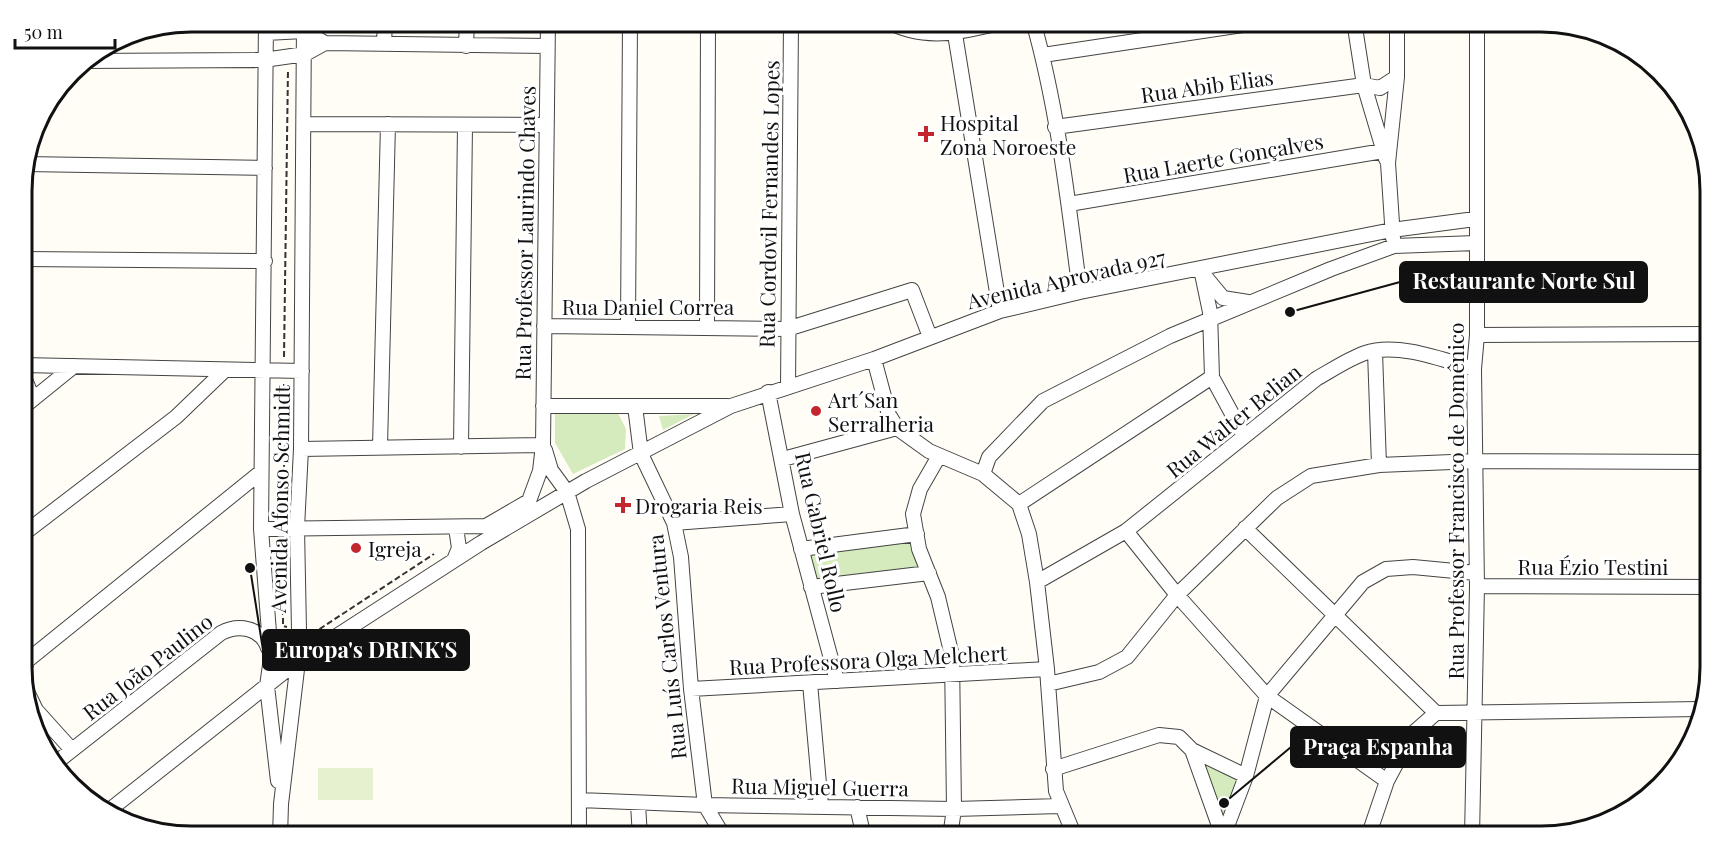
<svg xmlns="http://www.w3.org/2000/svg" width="1731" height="858" font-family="'Playfair Display',serif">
<rect width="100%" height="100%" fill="#fffdf5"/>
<path fill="#d5ebbd" d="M555 409 617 411 626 429 625 449 573 474 555 443Z
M694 414 663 430 659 416Z
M914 537 929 573 810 582 804 550Z
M1202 762 1236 776 1239 781 1225 823Z"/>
<path fill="#e6f2cf" d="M318 768H373V800H318Z"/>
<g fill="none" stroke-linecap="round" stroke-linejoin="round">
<defs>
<path id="minor" d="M266 21 261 529 271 658 267 686 278 781
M887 21C926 43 966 31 1007 21
M1033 21C1058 109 1068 202 1080 292
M1354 21 1364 85 1386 159
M1477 23 1555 24
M266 33 304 31 325 43 547 46
M955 34 1000 311
M384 44 385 21
M466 46 467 21
M1043 55 1269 21
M83 61 264 60 305 54 325 43
M305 124 546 125
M1055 127 1364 85 1380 88 1397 77
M25 164 265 168
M1069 204 1389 150
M1393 238 1388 163 1397 77V21
M22 259 265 261
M1201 269 1210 312 1212 377 1244 436
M1204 275 1223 298 1248 302
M544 326 787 329 912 290 930 337
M628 326 630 21
M707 327 708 21
M1477 335 1709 334
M1375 352 1379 465
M874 359 889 415 897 428 929 451 983 474 1019 504 1029 534 1037 582 1047 669 1056 791 1075 837
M22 365 302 371
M22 372 33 399
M788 387 791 21
M768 392 792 514 837 681
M543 406H727
M635 406 641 454 674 523 681 557 691 689 705 805 724 837
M22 408 74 366
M380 447 388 124
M461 447 465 125
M301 449 543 445
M545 450 551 470 567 492 578 529 579 837
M939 456 920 489 913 514 919 549 938 597 952 656 954 809 950 837
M783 459 897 428
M983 474 989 457 1043 401 1170 336 1331 269 1394 246 1476 243
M1019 504 1212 377
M674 523 792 514
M1245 528 1436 713
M261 529 486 526 529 501 540 471 543 445 548 21
M1126 531 1177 595 1267 696 1387 781
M22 535 176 417 225 370
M801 549 917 534
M454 560 459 548 456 528
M1037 582 1126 531 1316 379C1332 370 1348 359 1365 353 1398 342 1443 360 1474 369
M1477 586 1710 587
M811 587 929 573
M22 673 28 660 261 472
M22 681 36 710 72 750
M810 683 821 806
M1048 684 1099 672 1127 657 1177 595 1277 498 1311 476 1379 465 1476 461 1709 462
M691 689 1047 669
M1192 750 1223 837
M53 765 221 633C238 624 261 627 268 648
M1053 769 1159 735 1179 737 1192 750 1246 776
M579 800 705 805 954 809 1060 806
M638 804 640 837
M857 807 864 837
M107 812 298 661 481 543 586 481 731 406 874 359 1000 311 1080 292 1392 230 1475 219
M1472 834 1563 833
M280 837 281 804 298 661 299 631 297 528 301 449 304 21
M1223 837 1246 776 1267 696 1363 582 1386 569 1413 567 1476 573
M1368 837 1387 781 1412 734 1436 713 1700 709
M1472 837 1477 586 1474 369 1477 335V21"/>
</defs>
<use href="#minor" stroke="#444" stroke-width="16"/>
<path stroke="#333" stroke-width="2" stroke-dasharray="6 3" stroke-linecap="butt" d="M284 357 288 69
M284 495V384
M283 582V626L287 627
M312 634 434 554"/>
<use href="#minor" stroke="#fff" stroke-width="14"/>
</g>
<g fill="#c4262e" stroke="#fff" stroke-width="2">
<path d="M923 125h6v6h6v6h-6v6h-6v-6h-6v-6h6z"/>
<circle cx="816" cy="411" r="6"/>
<path d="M620 496h6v6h6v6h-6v6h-6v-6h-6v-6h6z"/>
<circle cx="356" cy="548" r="6"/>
</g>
<g text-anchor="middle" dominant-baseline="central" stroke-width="6" stroke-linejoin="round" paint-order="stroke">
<g font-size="21" fill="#111" stroke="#fff">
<text transform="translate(1207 85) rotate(-8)">Rua Abib Elias</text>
<text transform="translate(1223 157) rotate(-10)">Rua Laerte Gonçalves</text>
<text transform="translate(768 204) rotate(-89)">Rua Cordovil Fernandes Lopes</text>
<text transform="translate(524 233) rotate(-89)">Rua Professor Laurindo Chaves</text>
<text transform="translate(1066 278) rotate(-13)">Avenida Aprovada 927</text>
<text x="648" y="306">Rua Daniel Correa</text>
<text transform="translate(1233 420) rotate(-39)">Rua Walter Belian</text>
<text transform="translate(279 499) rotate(-89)">Avenida Afonso Schmidt</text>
<text transform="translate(1455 501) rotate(-90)">Rua Professor Francisco de Domênico</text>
<text transform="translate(822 532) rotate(77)">Rua Gabriel Rollo</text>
<text x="1593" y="566">Rua Ézio Testini</text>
<text transform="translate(666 647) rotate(-96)">Rua Luís Carlos Ventura</text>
<text transform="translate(868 659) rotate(-3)">Rua Professora Olga Melchert</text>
<text transform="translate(147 666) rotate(-38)">Rua João Paulino</text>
<text transform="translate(820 786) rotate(1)">Rua Miguel Guerra</text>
</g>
<g font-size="21" fill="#111" stroke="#fff" text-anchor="start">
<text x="940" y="122">Hospital<tspan x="940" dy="24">Zona Noroeste</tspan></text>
<text x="828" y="399">Art´San<tspan x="828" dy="24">Serralheria</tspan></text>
<text x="635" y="505">Drogaria Reis</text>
<text x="368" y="548">Igreja</text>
</g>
</g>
<path d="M0 0H1731V858H0ZM191 32H1541A159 159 0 0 1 1700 191V667A159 159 0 0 1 1541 826H191A159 159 0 0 1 32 667V191A159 159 0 0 1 191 32Z" fill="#fff" fill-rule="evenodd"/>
<path fill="none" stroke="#111" stroke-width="3" d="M191 32H1541A159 159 0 0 1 1700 191V667A159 159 0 0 1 1541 826H191A159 159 0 0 1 32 667V191A159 159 0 0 1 191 32Z"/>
<path fill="none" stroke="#111" stroke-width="2" d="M1290 312L1400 282M250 568L263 650M1224 803L1291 747"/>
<g fill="#111" stroke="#fff" stroke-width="2">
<circle cx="1290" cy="312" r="6"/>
<circle cx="250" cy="568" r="6"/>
<circle cx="1224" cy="803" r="6"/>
</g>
<g fill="#111" stroke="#111" stroke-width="2">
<rect x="1400" y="262" width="247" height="40" rx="6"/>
<rect x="263" y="630" width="206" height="40" rx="6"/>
<rect x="1291" y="727" width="174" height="40" rx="6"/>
</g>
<g font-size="22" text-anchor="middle" font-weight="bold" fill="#fff">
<text x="1524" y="289">Restaurante Norte Sul</text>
<text x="366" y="658">Europa's DRINK'S</text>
<text x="1378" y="755">Praça Espanha</text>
</g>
<path d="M15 39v9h100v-9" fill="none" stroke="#111111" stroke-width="3"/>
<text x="24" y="39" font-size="18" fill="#111111" stroke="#ffffff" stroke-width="4.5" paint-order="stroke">50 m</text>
</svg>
